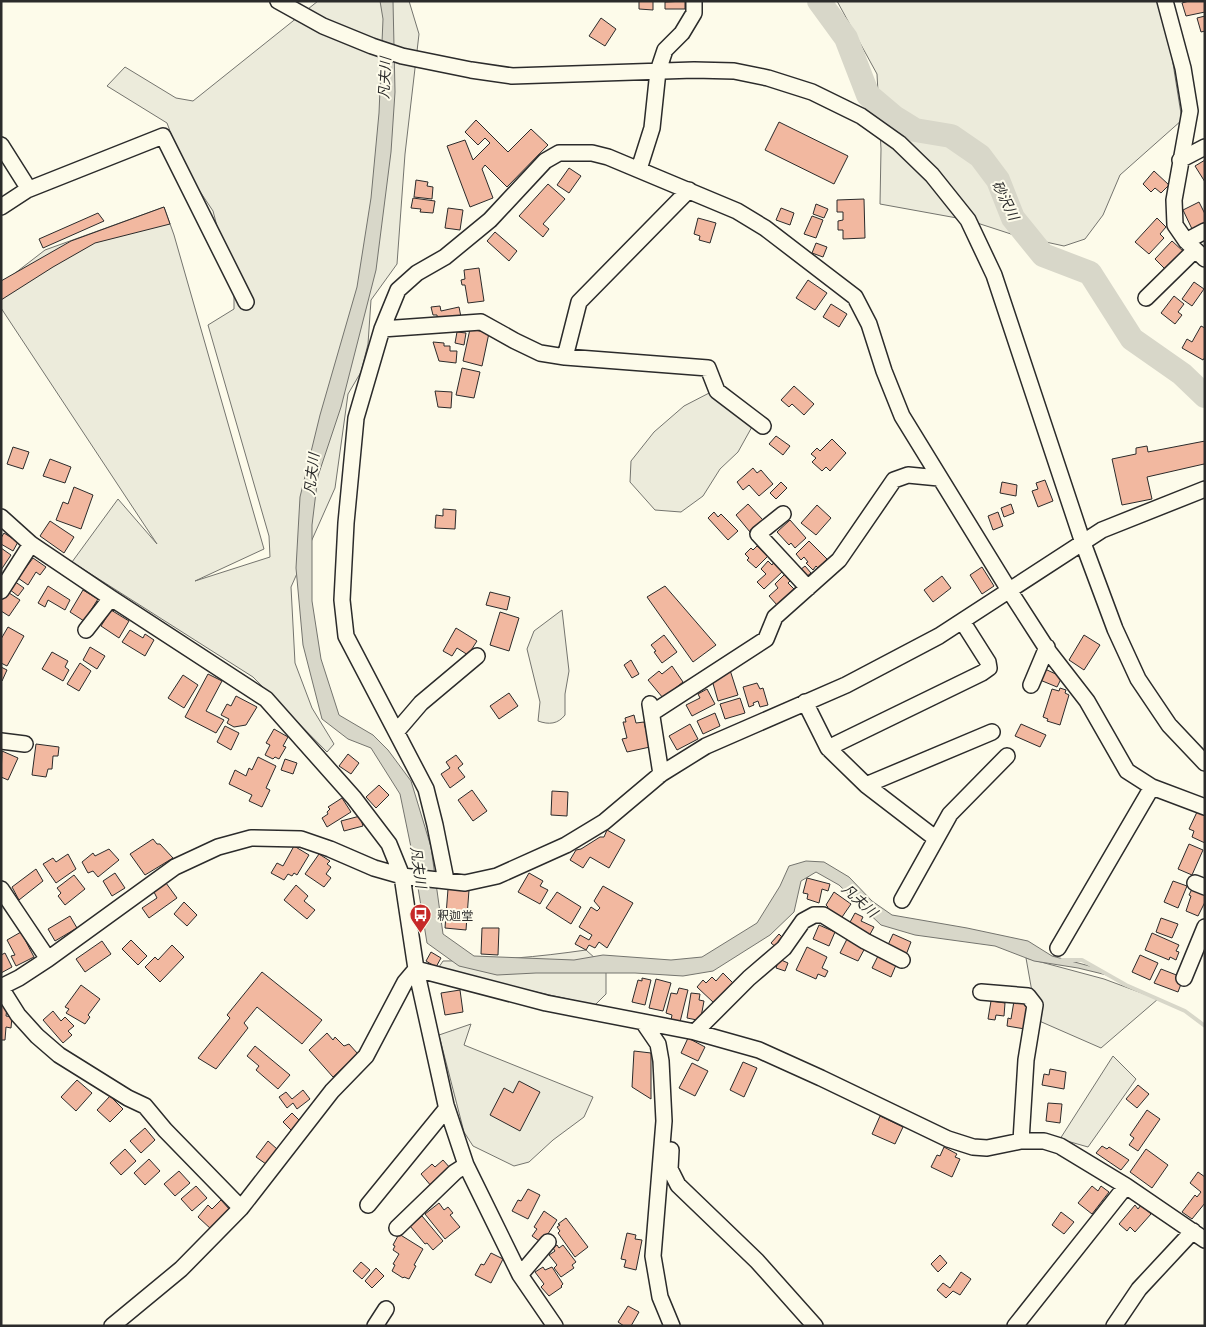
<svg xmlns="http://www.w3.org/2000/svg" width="1206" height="1327" font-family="'Noto Sans','Noto Sans JP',sans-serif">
<rect width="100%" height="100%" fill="#fdfbea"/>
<path fill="#ecebdb" stroke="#74746e" d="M318 1H409L419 34 405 154 397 264 371 300 368 344 361 372 348 394 335 488 291 587 295 663 312 708 334 744 327 752 253 677 72 562 118 499 157 544 1 308V284L45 250 164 207 174 235 264 549 195 581 270 557 269 536 208 325 234 309V290L213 211 183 166 167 123 107 86 125 67 176 98 193 101Z
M837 1H1163L1182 120 1120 175 1103 215 1085 239 1064 246 1014 235 968 220 880 204 881 149 877 74Z
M713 391 753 425 738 452 720 469 703 496 681 512 655 510 630 482 631 461 654 432 684 406Z
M562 610 569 671 565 694V715C558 724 549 725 538 721L540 702 527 649 534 631Z
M586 950 606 968V994L595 1005 477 979 439 967 443 961C491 961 538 957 586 950Z
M1026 958 1104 979 1158 999 1101 1048 1037 1020Z
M471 1024 464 1045 593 1097 584 1117 553 1140 529 1162 514 1166 473 1146 464 1132 439 1035Z
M1113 1056 1136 1079 1088 1147 1060 1139Z"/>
<path fill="#d8d7c9" stroke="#74746e" d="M380 1H393L395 92 391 152 376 270 341 407 318 476 312 525V601L321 659 339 715 373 735 388 750 411 781 431 847 443 934 474 956 574 960 603 955 671 960 702 957 757 923 780 886 789 866 806 861 824 862 849 877 872 901 892 915 967 928 1028 941 1052 956 1097 968 1111 976 1078 968 1034 961 995 946 915 935 881 925 839 885 816 872 801 881 794 912 770 935 713 971 683 976 635 973H536L497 975 459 966 427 943 413 857 400 794 371 748 348 739 322 719 303 645 296 568 300 497 320 415 357 287 371 198 379 113 383 19Z"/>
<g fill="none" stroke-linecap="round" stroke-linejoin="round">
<path stroke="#d8d7c9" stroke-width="4" d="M1062 960H1082L1126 985 1185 1011 1205 1026"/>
<path stroke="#d8d7c9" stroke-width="24" d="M819 1 846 38 868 95 894 117 915 130 951 136 980 156 998 180 1013 218 1043 255 1090 273 1132 339 1182 374 1205 396"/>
</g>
<path fill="#f2b8a0" stroke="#2b2b2b" d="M639 1H653V10L639 9Z
M685 1V9H665V2Z
M1189 1H1205V12L1186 16 1182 3Z
M1205 16V31L1201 32 1197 18Z
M601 18 616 29 605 46 589 36Z
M476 120 508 152 531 129 548 145 507 187 485 165 482 169 493 198 470 207 447 146 465 140 473 160 490 143 485 138 478 145 465 132Z
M779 122 848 156 834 184 765 150Z
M1205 160V182L1195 166Z
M569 168 581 176 569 193 557 185Z
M1154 171 1169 185 1161 193 1155 188 1151 192 1143 184Z
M416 180 428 182 427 186 433 187 432 199 414 197Z
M548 184 565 199 543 224 549 229 543 237 519 216Z
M413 198 435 201 433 213 420 212 421 209 411 208Z
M864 199 865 238 843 239V230H838V221L843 220V212H837V200Z
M1199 202 1205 214V222L1192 229 1183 210Z
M816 204 828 209 824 218 813 214Z
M164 207 170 224 95 243 53 267 1 300V281L71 241Z
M448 208 463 210 460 230 445 228Z
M781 208 794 213 790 225 776 220Z
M98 213 104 221 43 248 39 239Z
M812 216 823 220 816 238 804 234Z
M698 218 716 223 710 243 699 240 700 236 694 234Z
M1157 218 1166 227 1160 234 1164 238 1149 254 1135 242Z
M495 232 517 251 509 261 487 241Z
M1172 241 1184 252 1166 270 1155 259Z
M816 243 827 247 823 257 812 253Z
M479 268 484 301 468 303 465 285H462L461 280 465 279 464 270Z
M808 280 827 293 815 310 796 298Z
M1194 282 1204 289 1192 306 1182 299Z
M1174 296 1184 304 1178 312 1182 315 1175 324 1161 313Z
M831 304 847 314 839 327 823 317Z
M440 306 441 311 459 307 461 317 438 322 437 315H433L431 307Z
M1201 326 1205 328V357L1203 360 1182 348 1187 339 1192 342Z
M470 329 489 333 482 366 463 361Z
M457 332 466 333 464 345 455 343Z
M433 342 444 343V346H450V351H457L456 363 439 361Z
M462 368 480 372 474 398 456 395Z
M794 386 814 404 804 415 792 404 789 407 781 400Z
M435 391 452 392 451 408 438 407Z
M776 436 790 446 783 455 769 444Z
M832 439 846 453 830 471 826 467 822 471 812 462 816 458 811 454 817 448 820 451Z
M1205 441V467L1204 464 1147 477 1152 499 1122 505 1112 459 1136 454V448L1147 446 1148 452Z
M13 447 29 452 23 469 7 464Z
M50 459 71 467 65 483 43 476Z
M753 468 757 473 761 470 773 484 759 496 749 485 743 490 737 482Z
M1045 480 1053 501 1038 507 1032 491 1038 489 1036 483Z
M781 482 787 488 776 499 770 493Z
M1002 482 1017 485 1016 496 1000 493Z
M74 487 93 495 81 529 56 520 63 502 68 504Z
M748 504 763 520 750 532 736 515Z
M1011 504 1014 513 1004 517 1001 508Z
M817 505 831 518 816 535 801 523Z
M443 509 456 510 455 529 435 528 436 515 443 516Z
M714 512 718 517 721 514 738 531 728 540 708 518Z
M998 512 1003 526 993 530 988 516Z
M790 520 806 538 795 548 791 543 789 545 777 532Z
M50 521 74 537 64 553 40 536Z
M4 533 18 542 13 551 1 544V538Z
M809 541 827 559 818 568 816 566 813 570 806 563 808 562 804 557 801 560 796 554Z
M757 546 768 556 756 568 747 560 749 558 745 554 751 548 753 550Z
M1 548 11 555 1 570Z
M33 558 46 567 40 575 36 572 28 585 18 578Z
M768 561 772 565 774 562 783 571 764 589 757 582 766 574 761 569Z
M805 566 811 573 806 577 800 570Z
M982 567 994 586 982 594 970 575Z
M785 574 791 580 788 583 794 589 777 605 769 596 778 588 775 584Z
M942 576 951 588 933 602 924 590Z
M14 581 24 588 18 596 9 589Z
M48 586 70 600 65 610 48 600 45 607 38 603Z
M665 586 716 645 693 662 647 597Z
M83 590 98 599 84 621 70 612Z
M6 591 20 600 9 616 1 611V599Z
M490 592 510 597 507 610 486 605Z
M111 610 129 621 119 638 101 626Z
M500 612 519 618 509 651 490 645Z
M8 627 24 636 7 666 1 663V639Z
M456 628 477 641 468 655 457 648 452 656 443 651Z
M130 630 143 638 145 634 154 640 145 656 122 642Z
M664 635 677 652 662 663 654 652 656 651 651 645Z
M1084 635 1100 645 1084 670 1069 660Z
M90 647 105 656 97 669 83 660Z
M52 652 68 661 65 667 69 670 63 681 42 669Z
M631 660 639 674 632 678 624 665Z
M80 663 91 671 79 691 67 684Z
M672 666 683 682 663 698 648 680 659 671 662 674Z
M1 667 7 670 2 681H1Z
M1045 669 1062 677 1057 687 1040 680Z
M730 670 738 695 718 701 712 680 724 676 723 672Z
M208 674 222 681 206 711 224 720 216 733 185 717Z
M183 675 198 685 184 708 168 698Z
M757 683 760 689 763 688 768 705 760 707 758 701 753 703 754 705 749 707 743 687Z
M1060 688 1066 690 1065 693 1069 695 1060 725 1047 721 1048 719 1043 717 1052 689 1059 691Z
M707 689 715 704 692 716 686 705 700 698 698 694Z
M509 693 518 706 499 719 490 706Z
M236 696 257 707 246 725 234 727 227 723 229 719 221 715 227 704 231 706Z
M740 698 745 713 725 719 720 704Z
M715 713 720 726 703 734 697 721Z
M634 715 636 723 644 722 650 747 627 752 622 739 627 738 623 722H626L625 718Z
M690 724 698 739 677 750 669 736Z
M1021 724 1046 735 1040 747 1015 736Z
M225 726 239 733 231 750 217 742Z
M274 729 288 737 283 746 286 747 279 759 275 757 273 759 265 755 270 745 266 743Z
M36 744 59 747 58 756H53L52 769H48L46 777 32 775Z
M2 751 18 758 8 780 1 777Z
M348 754 359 763 351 774 339 766Z
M456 755 463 764 458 768 465 777 450 788 441 774 450 768 446 762Z
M258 757 276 766 266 788 270 790 262 807 249 801 252 795 229 784 235 770 246 776 249 768 252 770Z
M285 759 297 763 293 774 281 770Z
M379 785 389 795 376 808 366 797Z
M472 790 487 811 473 821 458 800Z
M552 791 568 792 567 816 551 815Z
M342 798 351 812 327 827 322 818 328 814 327 812 330 809 328 807Z
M1197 812 1205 815V843L1192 837 1194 831 1189 829Z
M360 816 363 826 344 831 341 821Z
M607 830 625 840 609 868 590 857 583 868 570 860 576 850 581 849 600 837H604Z
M153 839 157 844H160L173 858 145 875 130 854Z
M1189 844 1203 850 1192 875 1178 869Z
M294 846 309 855 297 875 294 873 292 876 288 874 284 880 271 873 277 863 283 866Z
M109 849 119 860 98 877 93 871 88 873 82 862 93 853 95 856Z
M68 854 76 869 56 883 43 864 53 858 56 862Z
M319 854 330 861 327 864 331 867 326 874 331 878 324 887 305 874Z
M36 869 43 881 19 900 12 887Z
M115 873 125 888 112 896 103 881Z
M529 873 543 881 540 886 548 890 540 904 518 892Z
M74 875 85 889 65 905 58 896 61 893 57 888Z
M807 878 830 884 828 891 822 889 819 903 807 899 808 894 803 893Z
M1173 881 1187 886 1178 908 1164 902Z
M166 883 177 898 149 918 142 908 157 898 154 892Z
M296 885 308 896 304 901 315 910 307 919 284 900Z
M603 886 633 903 607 948 599 942 595 948 589 945 586 950 575 944 580 935 589 940 592 935 579 927 591 907 597 911 600 908 594 901Z
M448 889 469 890 466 930 445 928Z
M1192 889 1205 894V902L1198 916 1186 911 1191 896 1189 895Z
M557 892 581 907 571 924 546 908Z
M834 892 851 904 840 920 826 910 828 907 826 905Z
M184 902 197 915 187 926 174 914Z
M855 913 863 917 861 921 874 927 868 938 849 924Z
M70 916 77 928 55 941 48 929Z
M1161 918 1178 924 1172 938 1156 932Z
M819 925 835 932 829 946 813 939Z
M482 928H499L498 955 481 954Z
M21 932 34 957 16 966 11 956 15 955 7 940Z
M1152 933 1179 945 1176 951 1179 952 1176 960 1170 957 1169 960 1145 950Z
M779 934 785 940 777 948 771 943Z
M893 934 911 942 906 955 887 947Z
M847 939 865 948 858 961 840 953Z
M131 940 147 956 138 965 122 949Z
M102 941 111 954 85 972 76 959Z
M172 945 184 957 160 982 145 967 155 957 158 960Z
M807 947 827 957 822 968 828 971 825 977 818 974 816 979 796 970Z
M431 952 441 958 436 967 426 961Z
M5 953 12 967 1 973V955Z
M1140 955 1158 963 1150 980 1132 972Z
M878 956 896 965 891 977 872 968Z
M779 959 788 963 785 971 776 968Z
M1161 969 1179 976 1177 982 1181 984 1178 992 1154 983Z
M262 972 322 1020 302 1044 257 1007 244 1023 248 1028 216 1069 198 1058 230 1018 227 1015Z
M723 973 733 983 714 1003 697 987 703 980 706 983 712 977 716 981Z
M642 978 651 980 645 1005 632 1002 638 980 642 981Z
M656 979 671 983 663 1011 649 1008Z
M81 985 100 999 88 1015 90 1017 85 1024 66 1013 69 1009 65 1007Z
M679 988 688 990 680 1022 671 1020 672 1015 666 1013 671 993 677 994Z
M460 990 463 1012 445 1015 441 993Z
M691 993 700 994 699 1000 704 1001 701 1017H698L697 1020 687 1018Z
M1 1001 4 1002V1008H7L6 1016 12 1017 11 1028 6 1027 5 1040H1Z
M991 1001 1005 1003 1004 1016 996 1015 995 1020 988 1019Z
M1014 1001 1029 1004 1025 1029 1007 1026 1008 1018 1011 1019Z
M53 1011 61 1021 65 1017 74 1026 68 1031 72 1035 63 1043 43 1020Z
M327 1033 333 1040 335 1037 344 1046 349 1044 358 1054 333 1077 309 1050Z
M688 1038 705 1047 698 1061 681 1053Z
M255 1046 290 1075 278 1089 256 1070 259 1066 247 1056Z
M634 1051 651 1053V1099L632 1087Z
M743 1062 757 1068 744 1097 730 1090Z
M692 1063 708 1071 695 1096 679 1088Z
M1050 1069 1066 1072 1064 1089 1042 1085 1044 1074 1049 1075Z
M77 1080 92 1093 76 1111 61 1097Z
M519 1081 540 1092 520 1131 490 1115 504 1088 513 1093Z
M1138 1085 1149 1094 1137 1108 1126 1099Z
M303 1090 310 1099 297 1109 293 1103 287 1108 279 1097 286 1092 292 1099Z
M110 1096 123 1109 110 1122 97 1110Z
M1048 1103 1062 1104 1060 1123 1046 1121Z
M1147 1110 1160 1119 1138 1151 1129 1145 1134 1138 1130 1135Z
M292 1113 300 1121 291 1130 283 1122Z
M880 1116 903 1127 895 1144 872 1134Z
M145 1128 155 1140 141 1153 130 1141Z
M268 1141 277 1149 266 1164 256 1157Z
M1102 1146 1107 1149 1109 1147 1129 1160 1121 1170 1096 1153Z
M944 1147 957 1154 955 1157 960 1159 952 1177 931 1167 937 1155 940 1156Z
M125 1149 136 1161 121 1175 110 1163Z
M1146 1149 1168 1165 1152 1188 1130 1172Z
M149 1159 160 1171 145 1185 134 1173Z
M443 1160 451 1169 432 1187 421 1174 432 1164 435 1167Z
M179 1171 190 1183 175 1196 164 1184Z
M1198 1172 1205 1177V1203L1192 1219 1182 1212 1195 1195 1197 1197 1201 1192 1190 1183Z
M196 1186 207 1198 192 1211 181 1199Z
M1092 1186 1098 1191 1101 1186 1109 1192 1092 1214 1078 1203Z
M528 1189 540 1195 528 1219 512 1211 518 1200 521 1201Z
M221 1200 230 1210 212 1230 198 1217 208 1205 212 1209Z
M439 1203 444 1210 448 1207 453 1213 450 1215 460 1227 445 1239 425 1214Z
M1135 1205 1138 1209 1141 1205 1151 1214 1135 1232 1130 1227 1127 1231 1119 1224Z
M544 1211 557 1220 542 1243 532 1236 537 1229 534 1227Z
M1061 1212 1074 1222 1064 1234 1052 1225Z
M422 1216 443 1241 433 1250 427 1243 425 1244 410 1226Z
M566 1218 588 1247 575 1257 558 1233 560 1231 557 1227 560 1225 558 1224Z
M627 1233 636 1235 635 1239 642 1240 636 1270 624 1267 626 1260 621 1259Z
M399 1234 423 1249 414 1265 416 1266 409 1279 404 1277 403 1278 392 1271 395 1265 393 1264 399 1254 393 1250 395 1246 393 1245Z
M557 1245 559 1248 563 1245 576 1262 572 1265 574 1268 561 1277 554 1268 557 1265 549 1255 555 1251 553 1248Z
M491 1253 503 1259 491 1283 475 1275 481 1264 484 1265Z
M940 1255 947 1263 938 1272 931 1264Z
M361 1262 370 1270 362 1279 353 1271Z
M543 1267 545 1270 552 1267 563 1284 561 1286 562 1287 549 1296 541 1287 544 1284 535 1272Z
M376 1268 384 1276 372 1288 365 1281Z
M961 1272 971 1279 960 1295 953 1291 946 1298 937 1290 943 1283 950 1288Z
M628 1306 639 1312 631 1326H624L618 1322Z"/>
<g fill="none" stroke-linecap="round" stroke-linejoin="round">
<defs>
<path id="minor" d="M278 1 323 26 372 46 402 56 471 70 512 76 694 70 734 71 768 78 812 92 861 116 899 143 932 175 968 220 994 275 1083 543 1115 629 1138 679 1169 725 1205 763
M1165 1 1183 68 1190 111 1174 200 1175 225 1186 241 1205 259
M1 145 25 183 27 190 1 207
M1180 160 1205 147
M639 169 652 128 658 71 665 50 682 33 694 13V1
M27 190 163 136 246 302
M1186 241 1205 231
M1146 298 1195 250
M382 329 481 322 515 341 540 353 565 357 708 368 717 391 763 426
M565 357 579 302 689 190
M783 514 758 534 808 588
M1 517 31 544 111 598 266 699 354 798 389 844 402 876 416 969 446 1105 466 1165 520 1275 555 1326
M1 591 31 544
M86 630 111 598
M1031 685 1047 647
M805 702 828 748 866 785 935 838
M650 704 661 774
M652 713 766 639 775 617 839 560 894 480 908 475 939 478
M397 731 421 703 477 656
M1 741 25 744
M828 748 982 673 989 668 988 662 962 621
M866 785 992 732
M446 880 435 825 426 789 346 636 342 600 346 523 356 418 382 329 398 290 417 273 445 257 490 220 545 161 559 153H592L608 157 737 211 765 228 855 297 869 324 884 371 902 416 1009 590 1049 652 1087 701 1127 771 1152 787 1205 807
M1195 883 1205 887
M1 889 48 959
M902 900 950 814 1007 756
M1058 948 1152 787
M416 969 546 1003 695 1032 759 1050 821 1078 948 1139 973 1147 987 1148 1021 1141H1044L1060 1146 1126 1186 1205 1240
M1184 978 1205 927
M1 987 19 978 48 959 175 867 218 847 251 838 301 839 330 849 374 868 402 876 465 883 497 876 566 845 604 822 661 774 706 746 846 685 939 636 1102 530 1205 489
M1 988 18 1015 37 1036 59 1055 128 1098 145 1106 165 1130 241 1208
M981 992 1028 996 1035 1005 1026 1060 1021 1141
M643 1022 658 1044 661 1061 664 1121 653 1256 660 1297 672 1326
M695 1032 749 978 784 948 803 921 814 915H823L865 941 902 960
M671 1150 670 1169 678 1185 757 1261 815 1326
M368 1205 447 1108
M397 1228 455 1172 466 1165
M520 1275 548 1242
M112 1326 181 1269 241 1208 332 1091 366 1056 405 982 416 969
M375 1326 386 1309
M1015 1326 1126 1186
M1114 1326 1139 1289 1193 1231"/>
</defs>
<use href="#minor" stroke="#2b2b2b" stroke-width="18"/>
<use href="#minor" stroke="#fdfbea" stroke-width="15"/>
</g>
<defs>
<symbol id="bus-pin" viewBox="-11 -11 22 30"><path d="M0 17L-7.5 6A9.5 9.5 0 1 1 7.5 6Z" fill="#c62828" stroke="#fdfbea"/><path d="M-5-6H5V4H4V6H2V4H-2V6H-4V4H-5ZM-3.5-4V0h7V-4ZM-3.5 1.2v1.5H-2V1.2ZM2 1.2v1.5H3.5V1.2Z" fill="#fff"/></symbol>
</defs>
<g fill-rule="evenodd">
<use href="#bus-pin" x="408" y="902" width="25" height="34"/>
</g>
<g text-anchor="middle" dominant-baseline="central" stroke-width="4" stroke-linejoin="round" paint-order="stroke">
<g font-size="12" fill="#2b2b2b" stroke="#fdfbea" text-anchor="start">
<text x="437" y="915">釈迦堂</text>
</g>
<g font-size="14" font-style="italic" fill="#2b2b2b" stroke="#fdfbea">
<text transform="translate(384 78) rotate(-87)">凡夫川</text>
<text transform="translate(1006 200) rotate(64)">砂沢川</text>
<text transform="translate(311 474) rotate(-83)">凡夫川</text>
<text transform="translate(419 867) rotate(82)">凡夫川</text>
<text transform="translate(860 900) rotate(42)">凡夫川</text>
</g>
</g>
<rect width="1206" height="1327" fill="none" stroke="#2b2b2b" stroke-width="5"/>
</svg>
